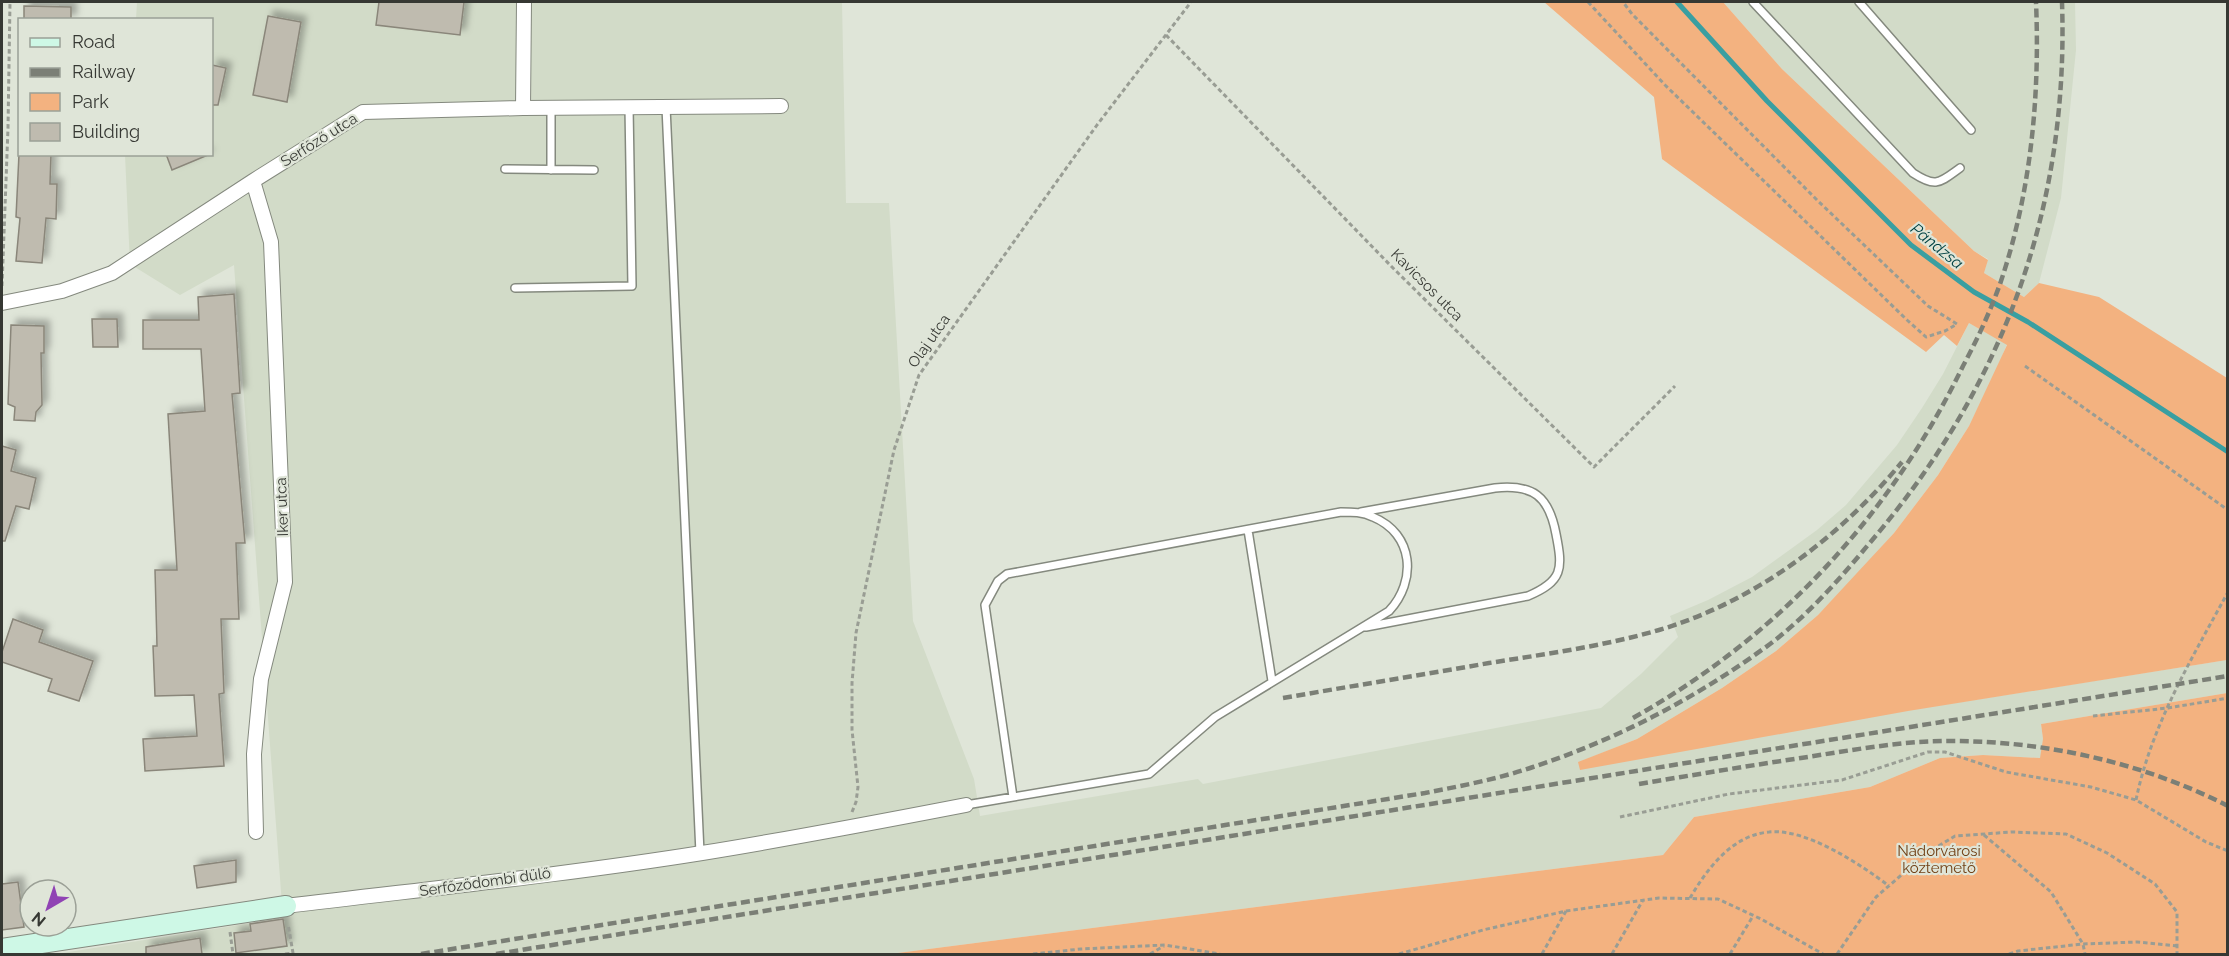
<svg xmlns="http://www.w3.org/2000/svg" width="2229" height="956" font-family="Raleway,sans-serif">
<defs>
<filter id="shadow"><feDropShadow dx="5.5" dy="-5.5" stdDeviation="3" flood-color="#0004"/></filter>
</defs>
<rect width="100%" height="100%" fill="#dfe5d8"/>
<path fill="#d2dbc8" d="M137 2H842L846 203H889L913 621 974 779 980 816 1198 779 1203 784 1601 708 1641 674 1678 637 1670 616 1708 600 1752 577 1817 530 1846 505 1897 445 1922 408 1943 374 1969 323 2007 344 1995 374 1969 426 1938 475 1894 533 1859 572 1818 615 1776 651 1722 688 1637 739 1579 762 2227 660V693L2041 724 2043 739 2041 758 1983 755 1940 758 1870 787 1694 817 1663 855 890 954H56L283 918 234 265 180 295 130 264 125 155 212 154V20L136 19Z
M1723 2H2075L2076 50 2061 198 2039 283 2024 297 1984 273 1988 259 1974 251 1782 69Z"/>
<path fill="#f3b280" d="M1544 2H1723L1782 69 1974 251 1988 260 1984 273 2024 297 2039 283 2099 297 2227 378V660L1908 711 1580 770 1578 762 1637 739 1722 688 1776 651 1818 615 1894 533 1938 475 1969 426 2007 345 1969 323 1957 346 1944 335 1926 352 1662 159 1654 97Z
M2227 693V954H890L1663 855 1694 817 1870 787 1940 758 1983 755 2040 758 2043 739 2041 724Z"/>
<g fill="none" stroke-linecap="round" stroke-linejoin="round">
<path stroke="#399fa1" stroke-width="5" d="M1677 2 1767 101 1911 245 1974 292 2028 322 2228 452"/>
</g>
<path fill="#bfbbaf" stroke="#8a867a" stroke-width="1.5" filter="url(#shadow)" d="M379 2H464L460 35 376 25Z
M24 6 71 7V20H24Z
M268 16 301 22 287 102 253 95Z
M212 65 226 68 218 105H212Z
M19 154H51L50 184H57L56 219 46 218 42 263 16 261 20 218 16 217Z
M166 154H208V155L172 170Z
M234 294 240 393 232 394 245 543H236L239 619H221L224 693 219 694 224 766 145 771 143 739 197 736 194 695 155 696 153 646H157L155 570H177L168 414 205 411 201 349H143V320H199L198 297Z
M92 319H117L118 347H93Z
M11 325 44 326V353H41L42 405 36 412 35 421 14 420 15 407 8 404Z
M2 446 16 450 11 471 36 478 29 509 16 506 5 541H2Z
M13 619 43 630 39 642 93 661 79 701 48 691 52 679 2 662V652Z
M236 860V882L197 888 194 866Z
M18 882 24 927 2 930V884Z
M283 919 287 946 236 953 234 933 251 931 250 924Z
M200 938 202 954H146V947Z"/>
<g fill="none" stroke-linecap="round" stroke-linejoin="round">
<defs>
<path id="lane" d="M1753 2 1913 173C1936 188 1939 183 1960 168
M1859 2 1971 130
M666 107 700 853
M505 169 594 170
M551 170V107
M515 288 632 286 629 107
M1361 512 1495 488C1533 484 1549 496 1556 534 1563 569 1563 581 1528 596L1366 627
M1248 530 1272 681
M966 805 1149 774 1215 717 1389 611C1417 581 1414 534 1373 517 1363 512 1352 512 1341 512L1007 574 998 581 985 605 1013 797"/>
<path id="street" d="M523 108 524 2
M253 181 271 242 285 582 261 679 254 754 256 832
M2 303 62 291 112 273 253 181 363 112 523 108 781 106
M286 906C425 889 564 875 702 853 790 839 878 822 966 805"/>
<path id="secondary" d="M2 949 286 906"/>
</defs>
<use href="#lane" stroke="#84897e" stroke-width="10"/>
<use href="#street" stroke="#84897e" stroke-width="16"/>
<use href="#secondary" stroke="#84897e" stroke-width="22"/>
<path stroke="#999d94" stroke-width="3" stroke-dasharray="4.5 3" stroke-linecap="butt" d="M1588 2 1665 85 1907 320 1926 337 1945 331 1957 324 1928 306 1818 201 1632 14 1623 2
M1166 35 1392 267 1594 467 1675 386
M2 286 8 128 10 2
M2025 366 2228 510
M2093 716 2168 708 2228 698
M2136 800C2151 726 2192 658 2228 592
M852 812 856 802 858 787 852 730V683L856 633 894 450 919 375 1097 125 1191 2
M1620 817 1729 794 1842 780 1928 752H1945L2006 772 2091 787 2136 800 2206 842 2228 851
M1984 835 2051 892 2083 944 2085 954
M1690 898C1707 869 1732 835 1769 832 1806 828 1860 864 1889 886
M230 932 233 954
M285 954 293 953 288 924
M1033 954 1081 949 1165 945 1220 954
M1150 954 1164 946
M1399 954 1483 930 1566 911 1659 898 1718 899 1761 919 1823 954
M1542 954 1566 911
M1612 954 1643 900
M1730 954 1753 916
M1837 954 1876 897 1927 853 1955 836 2012 832 2066 834 2107 853 2155 884 2177 912V954
M2009 954 2018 951 2083 944 2137 942 2178 946"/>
<use href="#lane" stroke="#fff" stroke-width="7"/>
<use href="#street" stroke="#fff" stroke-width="14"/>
<use href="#secondary" stroke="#cef8e6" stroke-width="20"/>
<path stroke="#7b7f76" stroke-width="4.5" stroke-dasharray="9 4.5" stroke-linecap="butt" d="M1283 698C1352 686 1421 675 1489 663 1546 654 1604 646 1659 630 1754 602 1839 538 1902 462
M1633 718C1779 636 1890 516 1963 366 1977 340 1990 312 2000 284 2031 193 2040 96 2036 2
M1639 784C1693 775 1747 766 1801 758 1840 752 1879 745 1918 742 2023 736 2134 758 2228 806
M421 954 1425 793C1461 786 1498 779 1533 767 1618 739 1698 697 1770 644 1807 616 1839 580 1868 545 2003 388 2069 209 2062 2
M496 954 2228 676"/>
</g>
<g text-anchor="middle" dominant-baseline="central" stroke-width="4.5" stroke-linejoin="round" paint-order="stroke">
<g font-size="15" fill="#363833" stroke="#dfe5d8">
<text transform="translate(319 140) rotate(-32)">Serfőző utca</text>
<text transform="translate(1427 285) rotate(45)">Kavicsos utca</text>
<text transform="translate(929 341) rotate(-55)">Olaj utca</text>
<text transform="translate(282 507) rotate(-92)">Iker utca</text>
<text transform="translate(485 882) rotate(-8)">Serfőződombi dűlő</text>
</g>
<g font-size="15" fill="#714116" stroke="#dfe5d8">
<text x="1939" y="851">Nádorvárosi<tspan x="1939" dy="17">köztemető</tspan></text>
</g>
<g font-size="16" font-style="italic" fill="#004142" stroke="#dfe5d8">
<text transform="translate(1937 246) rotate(39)">Pándzsa</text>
</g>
</g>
<rect width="2229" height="956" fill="none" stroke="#363833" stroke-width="6"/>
<rect x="18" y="18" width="195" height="138" fill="#dfe5d8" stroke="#9ba096" stroke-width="1.5"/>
<rect x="30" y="38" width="30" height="9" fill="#cef8e6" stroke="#9ba096" stroke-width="1.5"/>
<text x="72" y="48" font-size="18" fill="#363833">Road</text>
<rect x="30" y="68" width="30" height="9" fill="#7b7f76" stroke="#9ba096" stroke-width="1.5"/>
<text x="72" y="78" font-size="18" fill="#363833">Railway</text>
<rect x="30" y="93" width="30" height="18" fill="#f3b280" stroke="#9ba096" stroke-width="1.5"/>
<text x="72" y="108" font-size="18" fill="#363833">Park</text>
<rect x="30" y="123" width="30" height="18" fill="#bfbbaf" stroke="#9ba096" stroke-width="1.5"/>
<text x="72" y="138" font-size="18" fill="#363833">Building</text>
<g transform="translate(48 908) rotate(219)"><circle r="28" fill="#dfe5d8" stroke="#9ba096" stroke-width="1.5"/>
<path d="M0-4.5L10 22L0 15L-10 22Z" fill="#9043b4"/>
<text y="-9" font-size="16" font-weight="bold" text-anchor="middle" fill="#363833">N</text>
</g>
</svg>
